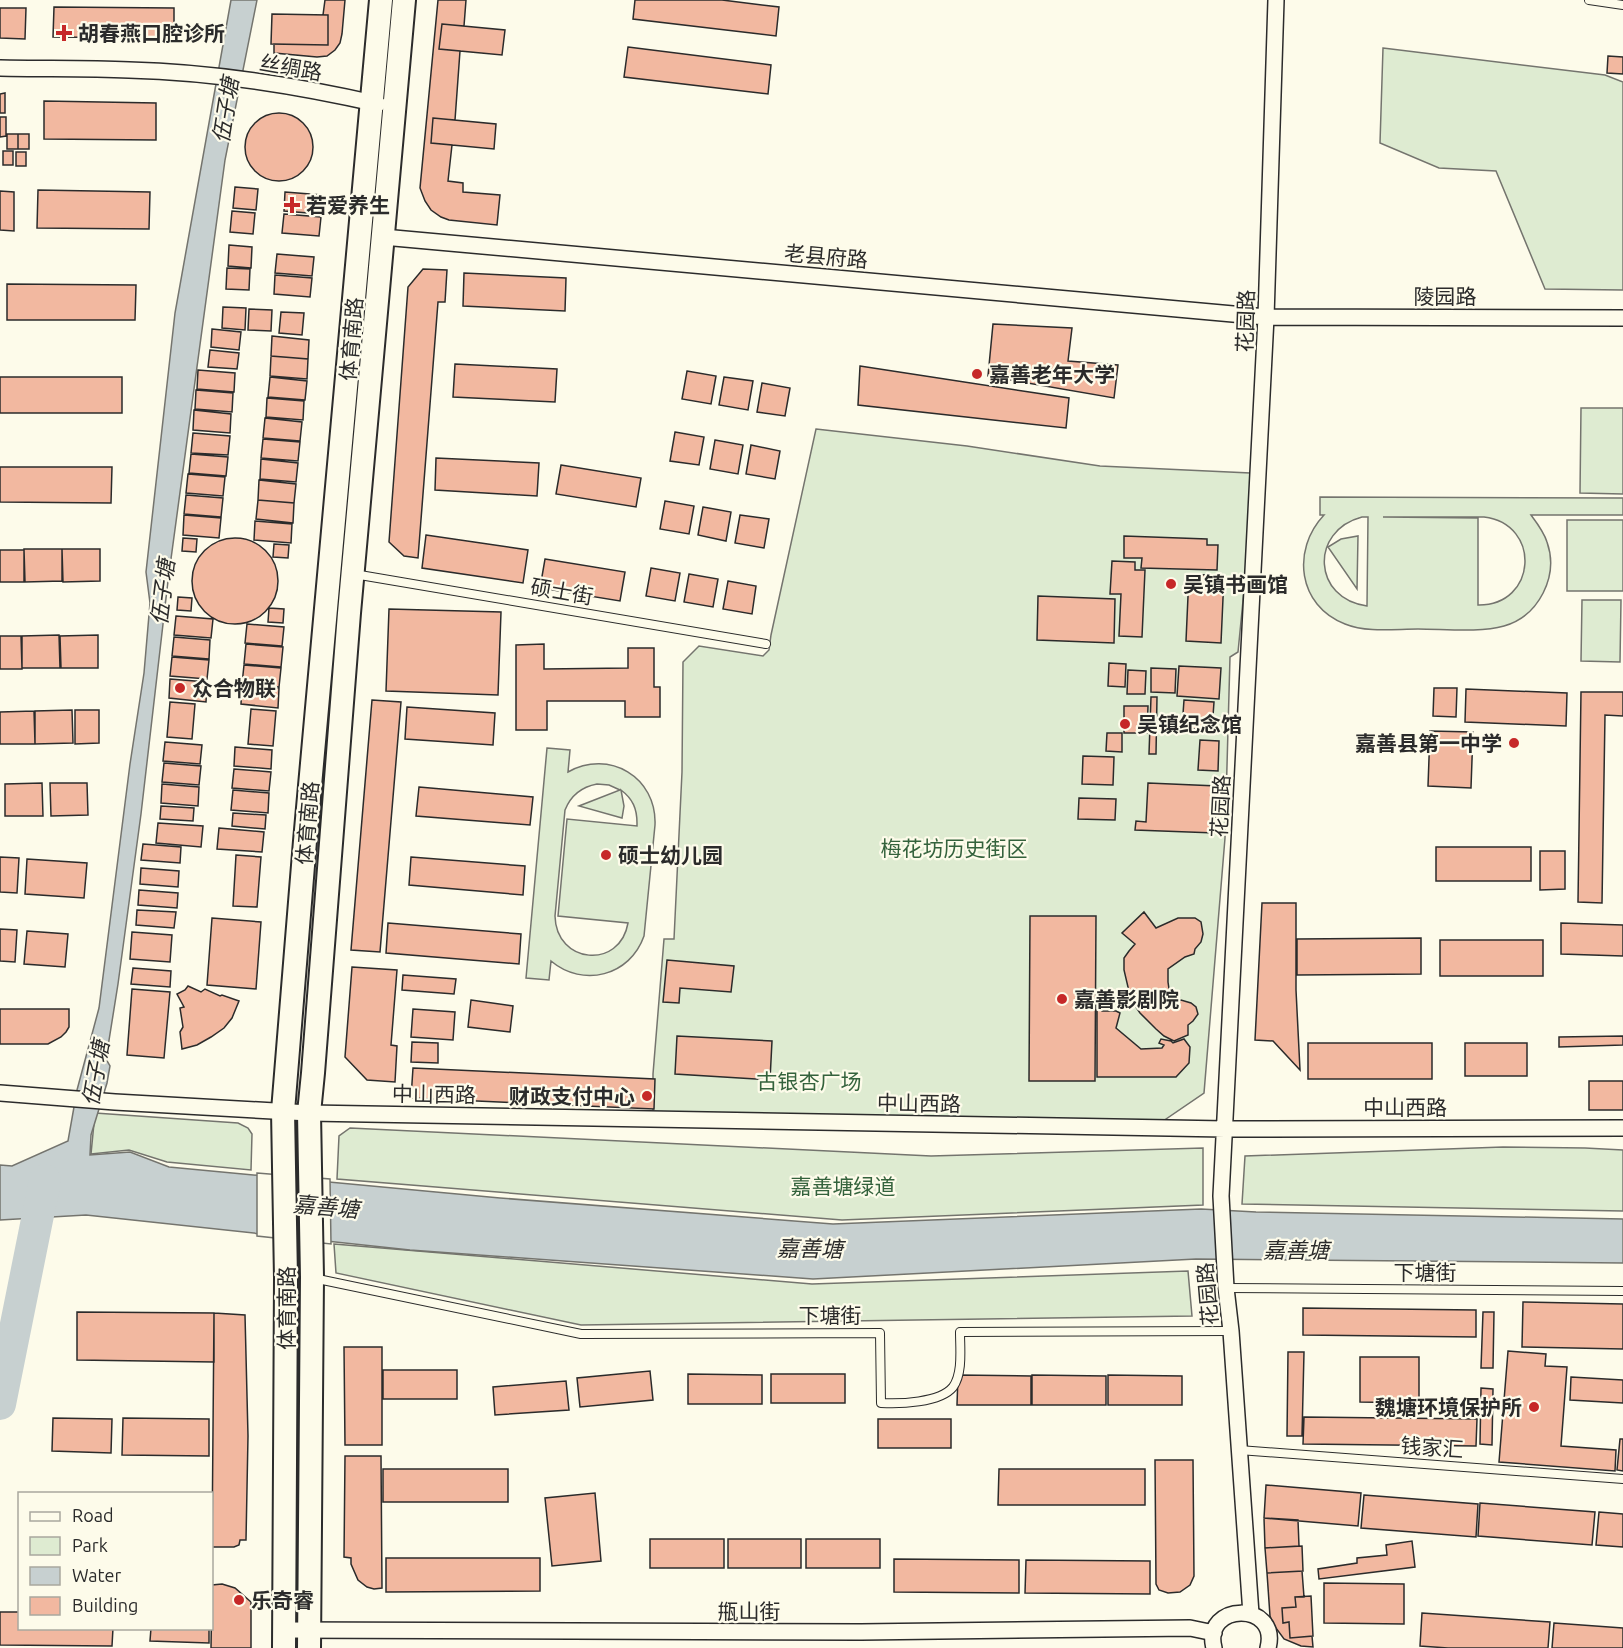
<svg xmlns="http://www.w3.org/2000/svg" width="1623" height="1648" font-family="Ubuntu,'Noto Sans SC',sans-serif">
<rect width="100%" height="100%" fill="#fdfbea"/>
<path fill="#deebd1" stroke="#74746e" stroke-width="1.5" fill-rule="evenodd" d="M1383 48 1605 75 1623 82V290L1545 289 1496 171 1439 168 1380 143Z
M1581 408H1623V494L1580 493Z
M816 429 967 446 1100 466 1250 473 1249 539 1238 652 1230 657 1225 838 1204 1093 1163 1121 653 1115V1074L664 939H674L682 772 683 662 699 646 763 656 769 650 771 635Z
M1320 497 1623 498V515H1531C1537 523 1544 532 1547 542 1559 576 1539 616 1504 626 1480 633 1444 629 1418 629 1395 629 1367 633 1345 624 1298 606 1291 550 1324 515H1320ZM1362 517H1368L1367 606C1313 599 1309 531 1362 517ZM1383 517H1484C1542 524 1537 606 1478 605V518Z
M1567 520H1623V591H1567Z
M1358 536 1357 589 1328 547 1341 539Z
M1582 600H1621L1620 662 1581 661Z
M547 748 570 750 568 772C609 749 657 777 655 825L644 936C630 976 583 988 551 961L549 980 526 978ZM597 784 609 785 620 790 579 806 622 818 624 806 621 790C633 799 637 809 637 823V826L567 819 558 916 628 923C620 970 556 964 555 916L565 810C571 795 581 787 597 784Z
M95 1113 238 1123 248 1128 252 1134 251 1170 167 1162 129 1150 91 1154Z
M350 1128 931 1156 1203 1148V1205L842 1220 337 1179 339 1136Z
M1503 1147 1585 1148 1623 1150V1211L1242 1204 1245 1156Z
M334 1244 812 1284 1188 1271 1192 1316 581 1325 336 1273Z"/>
<path fill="#c7d0d0" stroke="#74746e" stroke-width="1.5" d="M231 0H257L225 160 168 581 141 814 118 984 106 1059 110 1066 107 1083 91 1135 90 1155 130 1152 169 1167 500 1198 833 1224 1201 1209 1256 1212 1623 1219V1263L1196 1259 813 1279 410 1250 86 1215 0 1220V1165L12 1166 68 1141 77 1090 99 1008 130 764 144 673 150 603 146 572 175 313Z"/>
<path fill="#fdfbea" stroke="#74746e" stroke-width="1.5" d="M257 1173 330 1179 331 1244 257 1236Z"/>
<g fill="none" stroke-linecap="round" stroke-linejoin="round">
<path stroke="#c7d0d0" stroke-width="32" d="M0 1404 45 1180"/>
</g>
<path fill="#f2b8a0" stroke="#2b2b2b" stroke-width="1.5" d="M325 0H345L342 34 340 43 335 50 327 56 317 57 274 53V44L328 45V15H323Z
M438 0H466L464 26 442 24 439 49 460 51 455 120 433 118 431 143 452 145 448 181 463 183V192L500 195 497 225 449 220 441 217 431 210 425 201 420 188Z
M635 0H722L779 7 776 36 633 19Z
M54 7 174 8V38L53 37Z
M0 8H26L25 39 0 38Z
M272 14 328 15V45L271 44Z
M442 24 505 30 502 55 439 49Z
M628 47 771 65 768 94 624 77Z
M1608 56 1623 57V74L1607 73Z
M5 93V113H0V94Z
M44 101 156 103V140L44 139Z
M245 147a34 34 0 1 1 68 0a34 34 0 1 1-68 0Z
M0 117H6V136L0 137Z
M433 118 496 124 494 149 431 143Z
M7 134H18V149H7Z
M18 134H29V149H18Z
M3 151H13V165H3Z
M16 152H26V166H16Z
M235 187 258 189 256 210 233 208Z
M38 190 150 192 149 229 37 228Z
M0 191 14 192V231L0 230Z
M285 192 322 195 320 214 284 211Z
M232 211 255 213 253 234 230 232Z
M284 214 321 217 319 236 282 233Z
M229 245 252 247 251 268 228 266Z
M277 254 314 257 312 276 275 273Z
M227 268 250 269 249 290 226 289Z
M423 269 447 270 445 302H438L418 558 404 556 389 542 408 287Z
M464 273 566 278 565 311 463 306Z
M275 275 312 278 310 297 274 294Z
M7 284 136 285 135 320H7Z
M223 307 246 308 245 330 222 328Z
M249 309 272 310 271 331 248 330Z
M281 312 304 313 302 335 279 333Z
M993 324 1072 328 1068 361 1118 365 1114 398 988 376Z
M212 329 241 332 239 350 211 347Z
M272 336 309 340 308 359 271 356Z
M210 350 239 353 237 369 208 367Z
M271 356 308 359 307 379 270 376Z
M455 364 557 369 555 402 453 397Z
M860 366 1069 398 1066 428 858 405Z
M198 370 235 373 234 392 197 389Z
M687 371 716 376 711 404 682 399Z
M0 377H122V413H0Z
M270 377 307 381 305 400 268 397Z
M724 377 753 381 748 410 719 405Z
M762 383 790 388 785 416 757 412Z
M196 390 233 393 232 412 195 409Z
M267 398 304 401 303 420 266 417Z
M194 410 231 414 230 433 193 430Z
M265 418 302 422 300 441 263 438Z
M675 432 704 437 699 465 670 461Z
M193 433 230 436 228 455 191 453Z
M263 439 300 442 298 461 261 458Z
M715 440 743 445 738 474 710 469Z
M751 445 780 451 775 479 746 474Z
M191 454 228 457 226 476 189 473Z
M436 458 539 463 537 496 435 490Z
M261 459 298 463 296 482 260 479Z
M561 465 641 478 636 507 556 494Z
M0 467H112L111 503 0 502Z
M188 474 225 477 223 496 186 493Z
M259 480 296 484 294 503 258 500Z
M186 495 223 498 221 517 184 514Z
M258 500 294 503 293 523 256 519Z
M665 501 694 506 689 534 660 529Z
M703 507 731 512 726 541 698 535Z
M184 515 221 518 219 538 183 535Z
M740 515 769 519 764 548 735 543Z
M255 521 292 524 291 543 254 540Z
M426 535 528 550 523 583 422 568Z
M1124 536 1207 539V545H1218L1217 570 1141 568 1142 558H1124Z
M183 538 197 539 196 552 182 551Z
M192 581a43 43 0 1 1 86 0a43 43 0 1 1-86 0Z
M274 544 289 545 288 558 273 557Z
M24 549H62V581L25 582Z
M62 549H100V581L63 582Z
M0 550H24V582H0Z
M545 559 625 572 620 601 540 588Z
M1112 561 1135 562V570H1145L1142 637 1119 636 1121 594H1110Z
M651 568 680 573 675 601 646 596Z
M689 574 718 579 713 607 684 602Z
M1189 574 1224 576 1221 643 1186 641Z
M728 581 756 586 752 614 723 609Z
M1038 596 1115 599 1114 643 1037 640Z
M178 597 192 598 191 611 177 610Z
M269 608 284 609 283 623 268 622Z
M389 609 501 612 498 695 386 691Z
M176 616 213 619 211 638 174 635Z
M247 624 284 627 282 646 245 643Z
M59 635 60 668H22V636Z
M98 635V668H61L60 636Z
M0 636H21L22 669H0Z
M174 637 210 640 209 659 172 656Z
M246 644 283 647 281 667 244 664Z
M544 644V669L628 668V648H654V687H660V717H625V701H547V730H516V645Z
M172 657 209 660 207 679 170 676Z
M1109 663 1126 664 1125 687 1108 686Z
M244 665 281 668 279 687 242 684Z
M1179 666 1221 668 1219 699 1177 696Z
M1151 668 1176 669 1175 693 1151 692Z
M1128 670 1146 671 1145 694H1127Z
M170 679 207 682 206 702 169 698Z
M242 685 279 688 278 708 241 704Z
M1434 688H1457L1456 717 1433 716Z
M1466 689 1567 693 1566 726 1465 722Z
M1581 692H1623V716L1605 715 1602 903 1578 902Z
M1151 697H1157L1156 754H1149Z
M372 700 401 702 380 952 351 950Z
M1184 700 1214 702 1212 730 1182 728Z
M170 702 195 704 192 739 167 737Z
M1124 706H1148L1147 733H1124Z
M407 707 495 713 493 745 405 739Z
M251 709 276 711 273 746 248 744Z
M72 710 73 743 35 744V711Z
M75 710H99V743L75 744Z
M34 711 35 744H0V712Z
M1430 731 1473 732 1471 788 1428 786Z
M1107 733H1122V752L1106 751Z
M1200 740 1219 741 1218 771 1198 770Z
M165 742 202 745 200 764 163 761Z
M235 747 272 750 271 769 234 766Z
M1083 756 1114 757 1113 785 1082 784Z
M164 763 201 766 199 785 162 782Z
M234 769 271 772 269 791 232 788Z
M42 783 43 816H5V784Z
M50 783H87L88 815 51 816Z
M1148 783 1217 786 1215 833 1135 830 1136 821 1146 822Z
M162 784 199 787 198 806 161 803Z
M419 787 533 797 530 825 416 816Z
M233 790 269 793 268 813 231 810Z
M1079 798 1116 799 1115 820 1078 819Z
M161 806 194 808 193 821 160 819Z
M233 813 266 815 265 829 232 826Z
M158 823 203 826 201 847 156 843Z
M219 828 264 832 262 852 217 849Z
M143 844 181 847 180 863 141 860Z
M1436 847H1531V881H1436Z
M1540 851H1565V889L1540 890Z
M236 855 261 857 257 907 233 906Z
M0 857 19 858 17 893 0 892Z
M411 857 525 866 523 895 409 885Z
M27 859 87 863 84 898 25 894Z
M141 868 179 871 178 887 140 884Z
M139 890 178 893 177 908 138 905Z
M1262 903H1296V990L1300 1070 1273 1041 1255 1040Z
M137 910 176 912 174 928 136 925Z
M1144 912 1156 928 1178 918H1195L1201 922 1203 934 1201 942 1195 949 1194 954 1185 957 1168 969V982L1170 996 1174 1003 1181 1000 1191 1003 1196 1007 1198 1014 1193 1021 1188 1025V1035L1174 1041 1164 1036 1156 1029 1140 1013 1131 1000 1124 970V958L1129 951 1135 944 1122 933Z
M1030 916H1096L1095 1081H1029Z
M212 918 261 922 256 989 207 985Z
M388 923 521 934 519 964 386 953Z
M1561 923 1623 925V956L1561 954Z
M0 929 17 930 15 962 0 961Z
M27 931 68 934 65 967 24 964Z
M132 932 172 935 170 962 130 959Z
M1421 938V974L1297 975V939Z
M1440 940H1543V976H1440Z
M667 960 734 966 731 992 680 988 679 1003 663 1002Z
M352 967 397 970 391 1045 397 1046 395 1082 367 1080 345 1057Z
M133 968 171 971 170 987 131 984Z
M403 975 456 979 454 994 402 990Z
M188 986 201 992 205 989 220 996 222 995 239 1001 232 1018 224 1028 211 1037 197 1045 182 1049 180 1032 183 1027 180 1008 184 1007 177 994 185 990Z
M132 989 170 992 164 1058 127 1055Z
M1097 995H1101L1102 1011H1116L1120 1013 1116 1028 1141 1049 1162 1048 1164 1045 1159 1043 1161 1039 1171 1041 1173 1043 1184 1039 1190 1047 1189 1063 1176 1077H1097Z
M471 1000 513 1006 510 1032 468 1027Z
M0 1009H69V1027L66 1032 61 1037 48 1044H0Z
M413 1009 455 1012 453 1040 411 1037Z
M677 1036 772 1041 770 1080 675 1074Z
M1623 1036V1045L1559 1047V1037Z
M412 1042 438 1043V1063L411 1062Z
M1308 1043H1432V1079H1308Z
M1465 1043H1527V1076H1465Z
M413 1068 655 1079 654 1109 411 1098Z
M1589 1081H1623V1110H1589Z
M1523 1302 1623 1304V1349L1522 1347Z
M1303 1308 1476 1310V1337L1303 1335Z
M77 1312 214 1313V1362L77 1360Z
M1483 1312H1494L1493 1368H1481Z
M214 1313 245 1315 248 1436 246 1540H240L239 1545 234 1547H212Z
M344 1347H382V1445H345Z
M1508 1351 1546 1354 1545 1366 1567 1367 1561 1446 1616 1450 1615 1471 1499 1462Z
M1288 1352H1304L1302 1436H1287Z
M1360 1357H1419V1403L1360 1402Z
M383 1370H457V1399H383Z
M650 1371 653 1400 580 1407 577 1378Z
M688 1374 762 1375V1404H688Z
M771 1374H845V1403H771Z
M958 1375 1031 1376V1405H957Z
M1032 1375 1106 1376V1405H1032Z
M1108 1375 1182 1376V1405H1108Z
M1571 1377 1623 1380V1403L1570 1400Z
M566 1381 569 1410 495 1415 493 1387Z
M1481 1388 1493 1389 1492 1445 1480 1444Z
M1304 1417 1477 1419 1476 1446 1303 1444Z
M53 1418 112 1419 111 1453 52 1451Z
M123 1418 209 1419V1456L122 1455Z
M878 1419H951V1448H878Z
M1620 1439H1623V1471L1617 1470Z
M345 1456H381L382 1588 374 1589 367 1587 358 1580 351 1564V1558L344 1557Z
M1155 1460H1193L1194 1576 1190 1585 1180 1592 1168 1593 1159 1590 1156 1584Z
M383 1469H508V1502H383Z
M999 1469H1145V1505H998Z
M1266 1485 1361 1493 1358 1526 1264 1518Z
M595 1493 601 1561 552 1566 545 1498Z
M1364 1495 1478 1504 1476 1537 1361 1528Z
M1480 1503 1595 1512 1592 1545 1478 1536Z
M1599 1512 1623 1514V1547L1596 1545Z
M1264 1518 1298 1520 1299 1546 1265 1548Z
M650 1539H724V1568H650Z
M728 1539H801V1568H728Z
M806 1539H880V1568H806Z
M1412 1541 1415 1567 1319 1579 1318 1569 1357 1563V1558L1387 1555 1386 1545Z
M1302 1546 1303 1571 1267 1573 1265 1548Z
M386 1558H540V1591L386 1592Z
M894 1559 1019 1560V1593L894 1592Z
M1026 1560 1150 1561V1594L1025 1593Z
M1302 1571 1304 1597H1295L1296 1607 1282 1608 1283 1623 1289 1622 1290 1638 1312 1636 1313 1647 1301 1646 1284 1639 1273 1624 1270 1616 1267 1573Z
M1324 1583 1404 1584V1624L1324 1623Z
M222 1584 235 1588 251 1602V1648H211L212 1585Z
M1311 1596 1313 1636 1290 1638 1289 1622 1283 1623 1282 1608 1296 1607 1295 1597Z
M0 1612H20V1628H113L112 1646 0 1645Z
M1422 1613 1550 1622 1548 1648H1448L1420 1646Z
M1554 1623 1623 1628V1648H1552Z
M151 1628H209V1643L150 1641Z"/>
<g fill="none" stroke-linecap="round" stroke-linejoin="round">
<defs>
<path id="service" d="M1589 0 1623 5
M354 574 766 644
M313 1278 581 1334 880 1333 881 1403C899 1404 940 1403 953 1387 963 1373 960 1349 960 1332L1231 1331
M1226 1288 1623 1291
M1239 1450 1623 1479"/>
<path id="minor" d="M0 68C43 69 86 68 129 70 210 72 299 86 378 104
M383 237 1266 317 1623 318
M0 1093 115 1102 309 1113 1225 1129 1623 1128
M1251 1614 1231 1331 1226 1288 1221 1196 1266 317 1276 0
M284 1630 861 1632 1190 1628 1214 1633
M1214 1648C1202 1602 1280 1601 1268 1648"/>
<path id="secondary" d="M284 1648 286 1278 283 1111 305 841 381 0
M309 1648 312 1277 309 1113 313 1073 349 613 404 0"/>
</defs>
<use href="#service" stroke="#2b2b2b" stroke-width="10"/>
<use href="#minor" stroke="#2b2b2b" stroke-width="18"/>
<use href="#secondary" stroke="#2b2b2b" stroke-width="26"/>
<use href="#service" stroke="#fdfbea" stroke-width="8"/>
<use href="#minor" stroke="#fdfbea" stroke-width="15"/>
<use href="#secondary" stroke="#fdfbea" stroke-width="22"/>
</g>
<g fill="#c62828" stroke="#fdfbea" stroke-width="2">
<path d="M61 24h6v6h6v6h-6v6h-6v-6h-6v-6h6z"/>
<path d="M289 196h6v6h6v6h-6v6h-6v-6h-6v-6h6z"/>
<circle cx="977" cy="374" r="6"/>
<circle cx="1171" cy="584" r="6"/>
<circle cx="180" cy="688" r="6"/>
<circle cx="1125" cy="724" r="6"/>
<circle cx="1514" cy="743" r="6"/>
<circle cx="606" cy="855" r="6"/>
<circle cx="1062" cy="999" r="6"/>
<circle cx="647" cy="1096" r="6"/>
<circle cx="1534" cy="1407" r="6"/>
<circle cx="239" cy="1600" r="6"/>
</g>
<g text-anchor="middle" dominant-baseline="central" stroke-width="4.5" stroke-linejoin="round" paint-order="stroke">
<g font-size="21" font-weight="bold" fill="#2b2b2b" stroke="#fdfbea" text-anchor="start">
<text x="78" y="33">胡春燕口腔诊所</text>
<text x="306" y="205">若爱养生</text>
<text x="989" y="374">嘉善老年大学</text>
<text x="1183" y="584">吴镇书画馆</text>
<text x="192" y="688">众合物联</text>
<text x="1137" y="724">吴镇纪念馆</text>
<text x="1502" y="743" text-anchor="end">嘉善县第一中学</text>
<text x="618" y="855">硕士幼儿园</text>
<text x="1074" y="999">嘉善影剧院</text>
<text x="635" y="1096" text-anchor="end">财政支付中心</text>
<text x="1522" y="1407" text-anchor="end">魏塘环境保护所</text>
<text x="251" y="1600">乐奇睿</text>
</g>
<g font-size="21" fill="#2b2b2b" stroke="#fdfbea">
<text transform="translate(291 67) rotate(10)">丝绸路</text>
<text transform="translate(826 256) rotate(5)">老县府路</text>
<text x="1445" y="296">陵园路</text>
<text transform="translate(1245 321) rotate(-88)">花园路</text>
<text transform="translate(351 339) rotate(-85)">体育南路</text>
<text transform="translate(562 591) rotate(10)">硕士街</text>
<text transform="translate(1220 806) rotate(-87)">花园路</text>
<text transform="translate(307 823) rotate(-85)">体育南路</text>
<text transform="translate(434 1094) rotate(1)">中山西路</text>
<text transform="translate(919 1103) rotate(1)">中山西路</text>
<text x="1405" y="1107">中山西路</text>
<text x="1425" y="1272">下塘街</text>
<text transform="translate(1207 1294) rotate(-95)">花园路</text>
<text transform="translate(286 1308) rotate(-90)">体育南路</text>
<text x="830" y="1315">下塘街</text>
<text transform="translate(1432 1447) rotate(4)">钱家汇</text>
<text x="749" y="1611">甁山街</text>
</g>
<g font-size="21" fill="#34623c" stroke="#fdfbea">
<text x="954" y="848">梅花坊历史街区</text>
<text x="809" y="1081">古银杏广场</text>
<text x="843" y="1186">嘉善塘绿道</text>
</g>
<g font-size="22" font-style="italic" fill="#2b2b2b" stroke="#fdfbea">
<text transform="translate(225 110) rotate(-81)">伍子塘</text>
<text transform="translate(162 592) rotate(-83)">伍子塘</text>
<text transform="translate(95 1073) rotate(-80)">伍子塘</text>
<text transform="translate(326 1206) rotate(5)">嘉善塘</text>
<text transform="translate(810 1248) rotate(1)">嘉善塘</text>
<text x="1296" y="1249">嘉善塘</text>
</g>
</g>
<rect x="18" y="1492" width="195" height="138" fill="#fdfbea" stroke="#a9a89e" stroke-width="1.5"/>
<rect x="30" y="1512" width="30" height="9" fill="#fdfbea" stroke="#a9a89e" stroke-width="1.5"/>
<text x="72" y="1522" font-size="18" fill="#2b2b2b">Road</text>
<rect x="30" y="1537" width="30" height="18" fill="#deebd1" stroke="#a9a89e" stroke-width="1.5"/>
<text x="72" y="1552" font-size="18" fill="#2b2b2b">Park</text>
<rect x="30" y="1567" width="30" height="18" fill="#c7d0d0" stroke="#a9a89e" stroke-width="1.5"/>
<text x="72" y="1582" font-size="18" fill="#2b2b2b">Water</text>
<rect x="30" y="1597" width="30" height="18" fill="#f2b8a0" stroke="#a9a89e" stroke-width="1.5"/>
<text x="72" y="1612" font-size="18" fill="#2b2b2b">Building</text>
</svg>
